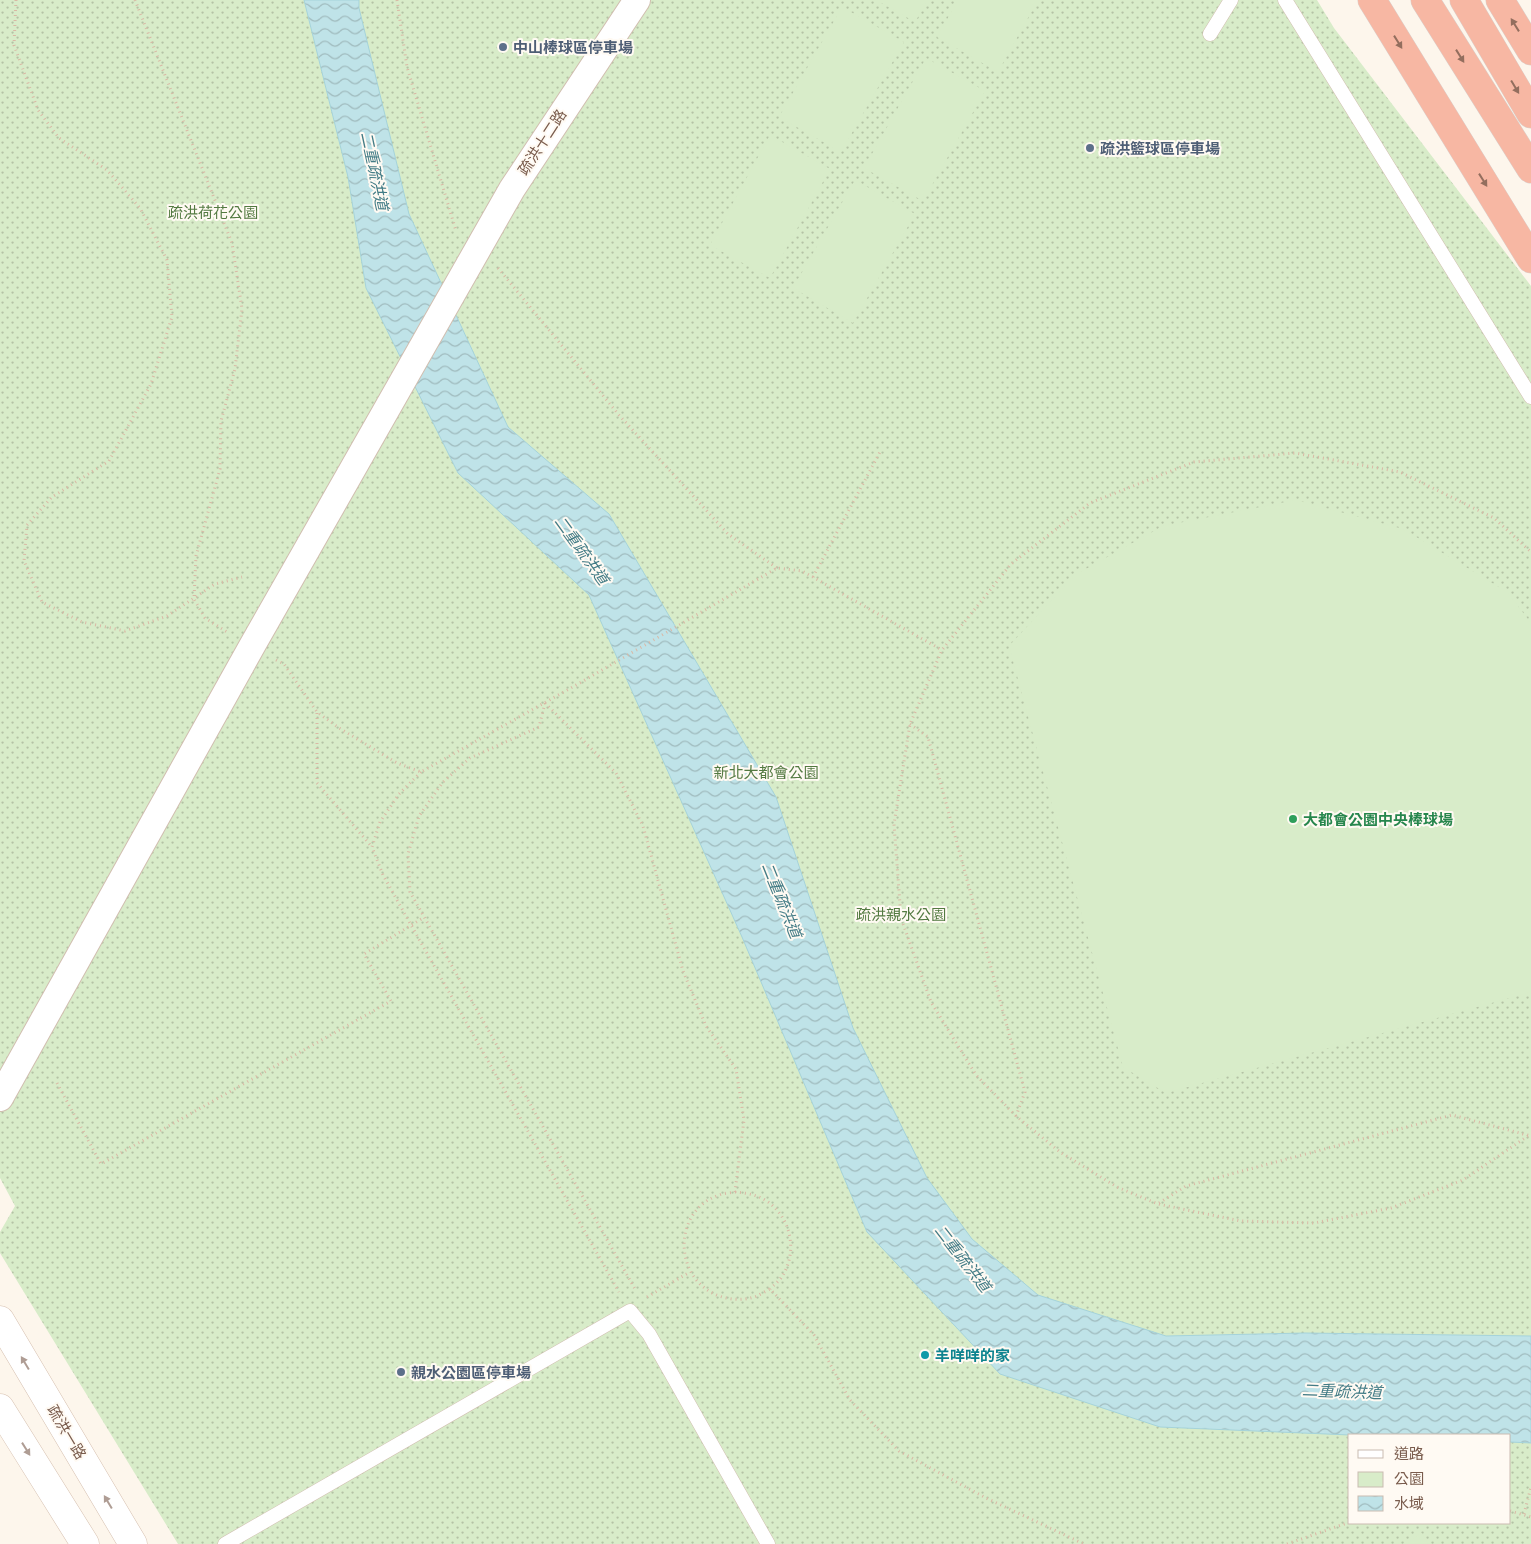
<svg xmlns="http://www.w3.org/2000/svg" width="1531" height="1544" font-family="'Asap Condensed','Noto Sans TC',sans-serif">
<defs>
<pattern id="green-dots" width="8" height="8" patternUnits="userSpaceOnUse" patternTransform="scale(1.25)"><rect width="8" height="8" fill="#d8ecc9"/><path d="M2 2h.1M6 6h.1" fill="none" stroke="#b4c2a5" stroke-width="1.8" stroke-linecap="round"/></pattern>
<pattern id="water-waves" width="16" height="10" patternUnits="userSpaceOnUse" patternTransform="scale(1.25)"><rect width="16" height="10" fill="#bfe3e8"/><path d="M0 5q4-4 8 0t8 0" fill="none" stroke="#a0bbbe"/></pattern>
</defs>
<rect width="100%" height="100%" fill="#fdf6ec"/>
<path fill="url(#green-dots)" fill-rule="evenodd" d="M0 0H1317L1334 28 1531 286V1544H178L0 1253V1232L15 1206 0 1178ZM1350 1435H1510V1523H1350Z"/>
<path fill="#d8ecc9" d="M876 0H928L915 22Z
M958 0H1038L998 72 937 37Z
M842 7 904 42 841 152 779 117Z
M926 58 985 91 923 201 864 168Z
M770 135 830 169 770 278 710 245Z
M855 180 915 214 853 323 793 288Z
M1296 500 1403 529 1507 592 1531 623V992L1166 1093 1123 1067 1009 646 1075 575 1163 526Z
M1422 1533 1428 1544H1403Z"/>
<path fill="url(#water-waves)" stroke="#a5d3da" d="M304 0H359V8L409 214 508 427 609 514 776 797 853 1028 927 1178 972 1239 1038 1295 1166 1336 1305 1333 1531 1336V1443L1510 1442V1435H1350L1160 1427 1000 1374 867 1232 742 937 589 595 458 473 366 288 348 177Z"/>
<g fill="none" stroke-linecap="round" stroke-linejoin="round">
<defs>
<path id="lane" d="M1285 0 1531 397
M1210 34 1231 0
M225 1544 630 1311 649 1334 768 1544"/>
<path id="street" d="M0 1098 252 646 512 189 637 0"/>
<path id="secondary" d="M0 1320 133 1544
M0 1408 85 1544"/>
<path id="highway" d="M1372 0 1531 259
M1425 0 1531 169
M1464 0 1531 114
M1500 0 1531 51"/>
</defs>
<use href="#lane" stroke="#d1beb0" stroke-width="15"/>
<use href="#street" stroke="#d1beb0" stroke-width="28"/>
<use href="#secondary" stroke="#d6c0b0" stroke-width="29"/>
<use href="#highway" stroke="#dad1cd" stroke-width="29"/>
<path stroke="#d9b8a5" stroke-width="3" stroke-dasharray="1 4" stroke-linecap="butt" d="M16 0 14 45 38 110 59 138 107 170 140 208 167 260 172 317 151 384 109 461 52 497 27 525 24 561 42 602 82 622 125 631 167 616 215 584 242 577
M135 0 232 243 242 309 235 369 221 421 220 469 196 556 194 599 205 618 227 632
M397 0 407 67 456 231
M498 268 619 415 728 534 777 568
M813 577 880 452
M276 660 284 664 317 712 339 728 397 763 421 772 578 684 777 568 802 571 942 650
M545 703 616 773 643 826 683 971 706 1026 736 1069 744 1120 735 1192C730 1193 724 1193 719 1195 672 1211 673 1279 719 1296 731 1300 744 1301 757 1296 761 1294 766 1291 770 1289L814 1335 850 1400 899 1451 986 1498 1084 1544
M545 703 539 727 470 758 443 782 419 816 408 854 410 892 635 1289
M317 713V783L372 847
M910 724 928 737 1025 1092 1016 1116
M421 772 399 794 380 822 372 847 383 875 411 925 619 1292
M57 1083 101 1164 391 1001 364 954 423 918
M1528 1136 1463 1180 1391 1208 1314 1223 1241 1221 1158 1204 1117 1187 1060 1152 1016 1116 976 1075 931 1002 901 918 894 824 910 724 942 650 1011 564 1090 503 1194 462 1295 453 1400 472 1494 518 1531 552
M735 1192C745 1193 755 1194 765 1200 791 1216 799 1252 781 1278 778 1282 774 1285 770 1289
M1159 1203 1186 1186 1452 1115 1531 1136
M647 1297 690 1272
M1510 1511 1531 1517
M1524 1514 1531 1487
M1287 1544 1350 1522"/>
<use href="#lane" stroke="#fff" stroke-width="14"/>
<use href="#street" stroke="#fff" stroke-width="26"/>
<use href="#secondary" stroke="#fff" stroke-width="28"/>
<use href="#highway" stroke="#f7b7a3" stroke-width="28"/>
</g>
<defs><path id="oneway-solid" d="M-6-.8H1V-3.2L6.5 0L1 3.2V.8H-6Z" transform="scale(1.25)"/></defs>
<g fill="#936e5e">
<use href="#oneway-solid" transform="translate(1515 25) rotate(-122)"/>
<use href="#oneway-solid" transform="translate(1398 42) rotate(58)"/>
<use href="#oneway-solid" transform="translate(1460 56) rotate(58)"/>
<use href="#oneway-solid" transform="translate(1515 87) rotate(59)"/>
<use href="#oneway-solid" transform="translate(1483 180) rotate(58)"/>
</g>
<g fill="#af9d94">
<use href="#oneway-solid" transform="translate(25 1363) rotate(-121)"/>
<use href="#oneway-solid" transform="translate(26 1449) rotate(58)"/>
<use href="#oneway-solid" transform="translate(108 1502) rotate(-121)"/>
</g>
<g fill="#5c6f8a" stroke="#fffaf3" stroke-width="2">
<circle cx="503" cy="47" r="5"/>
<circle cx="1090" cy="148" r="5"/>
<circle cx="401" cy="1372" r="5"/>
</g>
<circle fill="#2e9e5b" stroke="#fffaf3" stroke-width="2" cx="1293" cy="819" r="5"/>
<circle fill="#0f9aa8" stroke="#fffaf3" stroke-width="2" cx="925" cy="1355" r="5"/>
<g text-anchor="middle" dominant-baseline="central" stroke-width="4" stroke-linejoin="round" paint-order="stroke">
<g font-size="15" font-weight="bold" fill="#4e5e75" stroke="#fffaf3" text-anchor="start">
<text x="513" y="47">中山棒球區停車場</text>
<text x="1100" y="148">疏洪籃球區停車場</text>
<text x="411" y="1372">親水公園區停車場</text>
</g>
<g font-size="15" fill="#7a5c4d" stroke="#fffaf3">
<text transform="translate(542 142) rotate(-57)">疏洪十二路</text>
<text transform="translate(67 1432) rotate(59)">疏洪一路</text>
</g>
<g font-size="15" fill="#537a41" stroke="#fffaf3">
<text x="213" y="212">疏洪荷花公園</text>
<text x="766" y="772">新北大都會公園</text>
<text x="901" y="914">疏洪親水公園</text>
</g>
<g font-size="15" font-weight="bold" fill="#27864d" stroke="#fffaf3" text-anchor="start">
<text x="1303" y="819">大都會公園中央棒球場</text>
</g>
<g font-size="15" font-weight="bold" fill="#0d838f" stroke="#fffaf3" text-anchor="start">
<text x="935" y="1355">羊咩咩的家</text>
</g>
<g font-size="16" font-style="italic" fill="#437c86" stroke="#fffaf3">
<text transform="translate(375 171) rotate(78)">二重疏洪道</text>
<text transform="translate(582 550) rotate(54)">二重疏洪道</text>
<text transform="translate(782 900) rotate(68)">二重疏洪道</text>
<text transform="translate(963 1258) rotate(52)">二重疏洪道</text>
<text transform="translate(1342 1391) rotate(2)">二重疏洪道</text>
</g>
</g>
<rect x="1348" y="1434" width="162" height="90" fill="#fffaf3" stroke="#cabbb1"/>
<rect x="1358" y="1450" width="25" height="8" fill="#ffffff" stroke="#cabbb1"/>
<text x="1394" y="1459" font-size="15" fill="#7a5c4d">道路</text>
<rect x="1358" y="1472" width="25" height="15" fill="#d8ecc9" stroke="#cabbb1"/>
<text x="1394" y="1484" font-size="15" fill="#7a5c4d">公園</text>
<rect x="1358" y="1496" width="25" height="15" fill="url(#water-waves)" stroke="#cabbb1"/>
<text x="1394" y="1509" font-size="15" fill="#7a5c4d">水域</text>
</svg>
